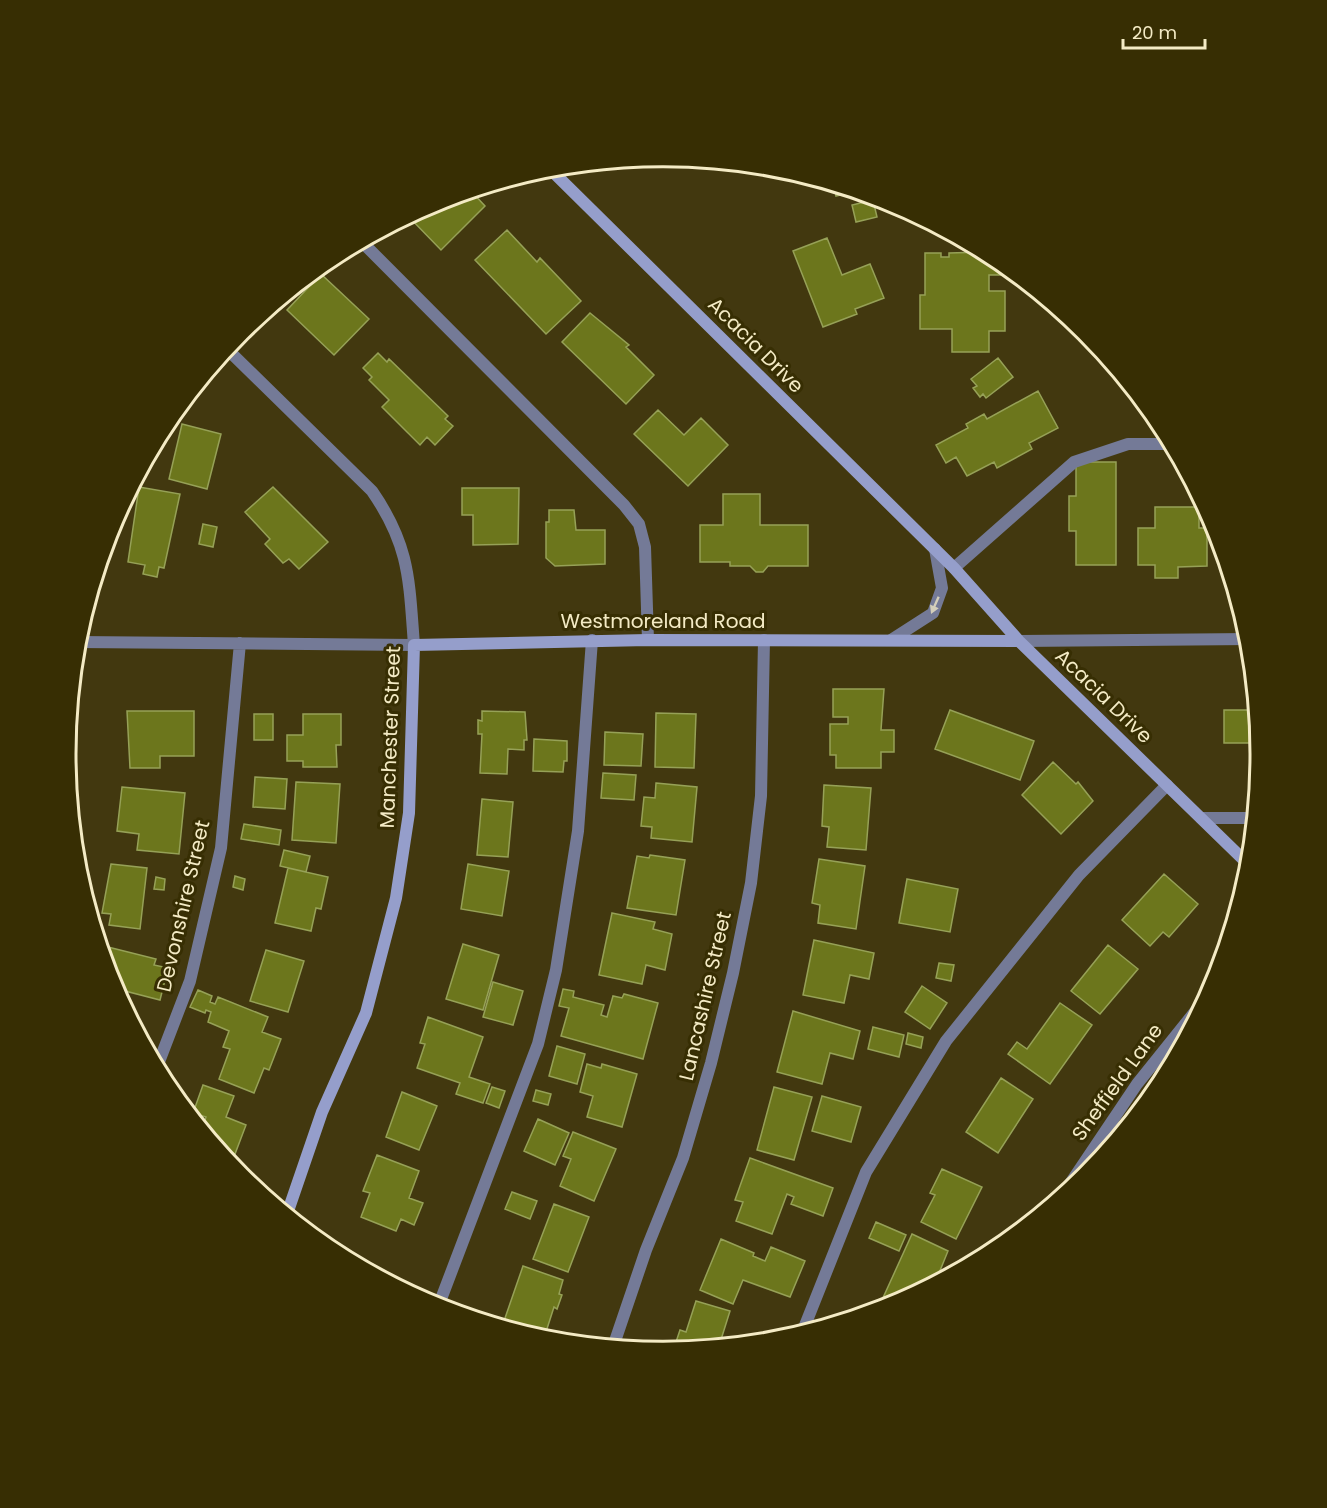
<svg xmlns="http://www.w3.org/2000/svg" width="1327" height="1508" font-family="Poppins,sans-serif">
<rect width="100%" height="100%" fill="#42380f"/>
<path fill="#6c761c" stroke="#96a157" stroke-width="1.5" d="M834 184 857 191 836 196Z
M471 191 485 206 441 250 408 216 435 202Z
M873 200 877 217 856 222 852 205Z
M507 230 537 262 540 258 581 301 546 334 475 260Z
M827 238 842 275 870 264 884 298 855 309 857 314 823 327 793 251Z
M985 252 1005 265V275H989V291H1005V331H989V352H952V329H920V295H925V253H941V257H949V253Z
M321 274 369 319 334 355 287 310Z
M590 313 629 345 626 347 654 375 626 404 562 342Z
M378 353 387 362 389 359 448 416 445 419 453 426 435 445 427 437 420 445 382 407 389 400 369 380 372 377 363 368Z
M998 358 1013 377 986 398 983 394 980 397 973 388 977 386 971 379Z
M1038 391 1058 428 1029 443 1032 449 997 468 994 462 967 476 956 457 946 463 936 445 968 428 966 424 984 414 987 419Z
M658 410 684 435 701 418 728 445 688 486 634 434Z
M182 424 221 434 207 489 169 479Z
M1076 462H1116V565H1076V531H1069V496H1076Z
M139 487 180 494 164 568 159 567 157 577 143 574 145 565 128 562Z
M273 487 328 542 299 569 289 559 283 563 265 544 270 539 245 512Z
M462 488H519L518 544 473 545V515H462Z
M723 494H760V525H808V566H768L763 572H756L750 566H730V562H700V525H723Z
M1155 507H1199V528H1207V566L1178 567V578H1155V565H1138V528H1155Z
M549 510H574L576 530H605V564L555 566 546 558V522H549Z
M203 524 217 527 213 547 199 544Z
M833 689H884L881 730H894V752H881V768H836V755H830V724H848V717H833Z
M950 710 1034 741 1020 780 935 749Z
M1224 710H1257L1261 755H1256V743H1224Z
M127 711H194V756H160V768H130Z
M482 711 525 712 527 740H524V750L508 749 507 774 480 773 482 734H478V720L482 721Z
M656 713 696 714 694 768 655 767Z
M254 714H273V740H254Z
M303 714H341V745H336L337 767H303V761H287V735H303Z
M605 732 643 734 641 766 604 765Z
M534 739 567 741V761H564L563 772 533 771Z
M1053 762 1076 784 1078 782 1093 801 1061 834 1022 795Z
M603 773 636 775 634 800 601 798Z
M255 777 287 779 285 809 253 807Z
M296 782 340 784 336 843 292 840Z
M656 783 697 787 692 842 651 838 652 827 641 826 644 797 655 798Z
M824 785 871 788 866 850 827 847 829 827 822 826Z
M122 787 185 793 179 854 137 850 139 834 117 831Z
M482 799 513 802 508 857 477 855Z
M244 824 281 830 279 845 241 839Z
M284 850 310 856 306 872 280 866Z
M650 855 685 860 676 915 627 908 637 856 649 858Z
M819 859 865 866 856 929 818 923 820 905 812 903Z
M111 864 147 868 140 929 109 925 111 914 102 913Z
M468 864 509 871 502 916 461 909Z
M288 868 328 877 321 909 316 908 311 931 275 923Z
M1164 874 1198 904 1169 937 1163 932 1150 946 1122 920Z
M235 876 245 879 243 890 233 887Z
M156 877 165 879 164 890 154 889Z
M907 879 958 889 950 932 899 923Z
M612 913 655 922 653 929 672 934 665 970 646 965 642 984 599 975Z
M814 940 874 953 869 979 850 975 844 1003 803 995Z
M463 944 499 955 483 1010 446 999Z
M100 945 156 959 154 965 168 968 160 1000 121 990 119 997 111 982Z
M1108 945 1138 969 1100 1014 1071 991Z
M266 950 304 961 288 1012 250 1001Z
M939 963 954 965 951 981 936 978Z
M493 982 523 991 513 1025 483 1017Z
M922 986 947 1003 930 1029 905 1012Z
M563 989 574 991 573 997 604 1005 601 1015 607 1017 613 996 622 998 624 994 658 1003 643 1059 561 1036 569 1008 559 1006Z
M198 990 212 996 210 1002 215 1004 218 997 268 1017 262 1032 281 1039 269 1070 264 1068 254 1093 219 1079 230 1049 223 1047 229 1031 208 1022 211 1012 206 1010 205 1013 190 1007Z
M1060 1003 1092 1025 1050 1084 1008 1054 1017 1042 1027 1049Z
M793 1011 860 1031 853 1059 830 1053 822 1084 777 1072Z
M428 1017 483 1037 469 1077 490 1084 483 1103 456 1094 460 1083 417 1068 425 1044 420 1043Z
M873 1027 904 1035 899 1057 868 1049Z
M908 1033 923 1037 921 1048 906 1044Z
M557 1046 585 1054 577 1084 549 1076Z
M587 1064 601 1068 602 1064 637 1074 622 1127 587 1117 593 1096 580 1092Z
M1001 1078 1033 1099 998 1153 966 1132Z
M203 1085 234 1096 226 1117 246 1125 235 1154 232 1153 229 1161 202 1129 206 1117 193 1113Z
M492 1087 505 1091 499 1108 486 1103Z
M774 1087 812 1097 794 1160 757 1150Z
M536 1090 551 1094 548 1105 533 1101Z
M402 1092 437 1106 419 1150 386 1137Z
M822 1096 861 1107 851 1142 812 1131Z
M538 1119 569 1133 555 1165 524 1151Z
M573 1132 616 1149 594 1201 560 1186 571 1159 563 1156Z
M377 1155 419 1171 409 1198 423 1203 414 1225 401 1219 396 1231 361 1217 370 1193 363 1191Z
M750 1158 833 1188 823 1216 791 1204 794 1197 787 1194 772 1234 736 1221 743 1202 735 1200Z
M942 1169 982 1187 956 1239 921 1222 935 1195 930 1193Z
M512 1192 537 1201 530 1219 505 1209Z
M554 1204 589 1217 568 1272 533 1259Z
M876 1222 906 1235 899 1251 869 1238Z
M912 1234 948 1251 935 1283 892 1306 877 1311Z
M721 1239 754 1253 753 1256 765 1261 771 1247 805 1261 790 1297 743 1280 733 1304 700 1290Z
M523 1266 563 1280 559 1294 562 1295 557 1309 554 1307 545 1335 504 1321Z
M696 1301 730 1311 719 1346 681 1350 682 1348 675 1345 680 1330 686 1332Z"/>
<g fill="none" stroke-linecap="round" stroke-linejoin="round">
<path stroke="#747a97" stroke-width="12" d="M361 241 624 505 639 524 645 547 648 640
M954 568 1074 462 1128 444H1172
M1201 818H1255
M438 1307 538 1044 556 970 578 831 592 640
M802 1333 866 1172 946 1041 1079 875 1167 785"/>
<path stroke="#747a97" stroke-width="12" d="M891 640 933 613 942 588 935 549
M1019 641 1250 639
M77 642 414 645C409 580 410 546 372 491L227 349
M157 1067 190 981 221 848 240 643
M1061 1197 1137 1084 1210 993
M613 1347 646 1250 683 1158 711 1063 733 973 751 883 761 796 764 640"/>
<path stroke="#959ecb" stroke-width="12" d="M549 168 954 568 1019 641 1250 866
M287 1214 322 1112 366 1013 396 898 409 813 414 645 648 640 1019 641"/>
</g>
<defs><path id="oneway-solid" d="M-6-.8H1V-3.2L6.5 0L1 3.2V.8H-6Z" transform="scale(1.5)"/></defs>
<use fill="#d4cfba" href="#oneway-solid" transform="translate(935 605) rotate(114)"/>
<g text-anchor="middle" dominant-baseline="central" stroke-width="6" stroke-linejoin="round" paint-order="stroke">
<g font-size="20" fill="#f4ebc5" stroke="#372e03">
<text transform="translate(756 345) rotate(45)">Acacia Drive</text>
<text x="663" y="621">Westmoreland Road</text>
<text transform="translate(1104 696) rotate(44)">Acacia Drive</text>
<text transform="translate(390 737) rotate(-88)">Manchester Street</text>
<text transform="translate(183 906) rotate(-77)">Devonshire Street</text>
<text transform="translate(705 996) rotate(-77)">Lancashire Street</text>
<text transform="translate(1117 1082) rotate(-54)">Sheffield Lane</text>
</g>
</g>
<path d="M0 0H1327V1508H0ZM76 754a587 587 0 1 1 1174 0a587 587 0 1 1-1174 0Z" fill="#372e03" fill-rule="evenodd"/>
<path fill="none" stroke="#f4ebc5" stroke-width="3" d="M76 754a587 587 0 1 1 1174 0a587 587 0 1 1-1174 0Z"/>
<path d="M1123 39v9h82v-9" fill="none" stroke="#f4ebc5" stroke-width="3"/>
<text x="1132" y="39" font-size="18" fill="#f4ebc5" stroke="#372e03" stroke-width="4.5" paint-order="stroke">20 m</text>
</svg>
